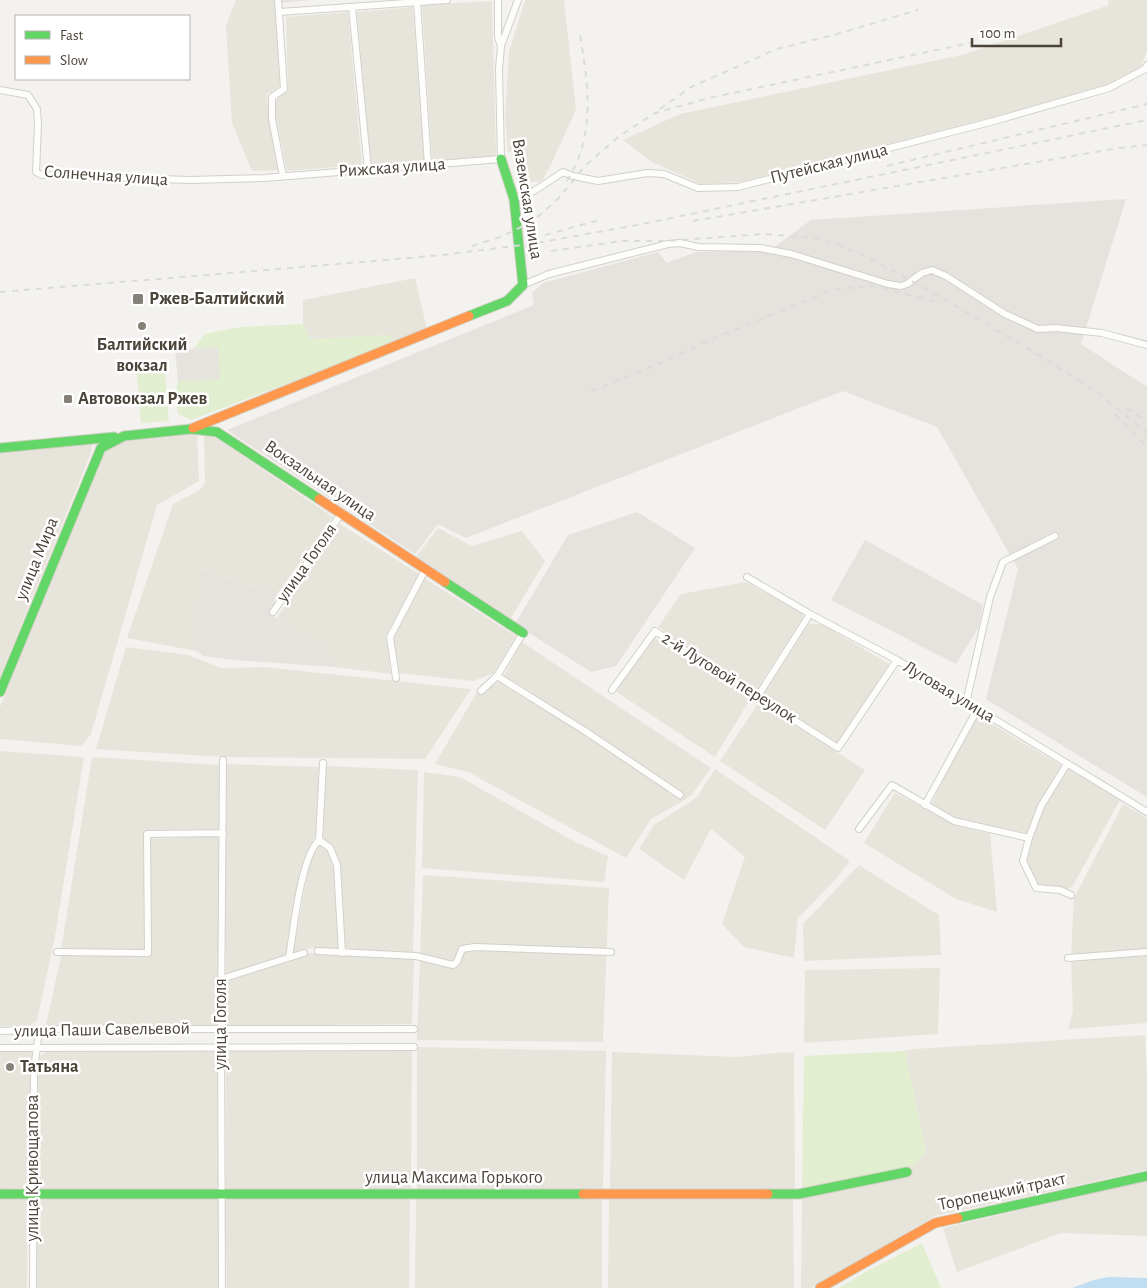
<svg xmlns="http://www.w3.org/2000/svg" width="1147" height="1288" font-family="'Alegreya Sans',sans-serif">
<rect width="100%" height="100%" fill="#f4f2ee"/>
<path fill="#e7e4dc" d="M236 0H313L278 3 280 87 267 94 269 120 279 170 252 171 232 123 226 26Z
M525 0H564L576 110 552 162 542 181 518 183 514 152H508L505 116 509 52Z
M1108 0H1147V52L1140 68 1106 85 994 117 741 182 701 184 652 162 623 140 680 114 962 55 1109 5Z
M492 1 496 156 432 161 422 5Z
M413 7 424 160 371 167 357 12Z
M348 12 362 165 287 171 276 117V100L288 90 286 17Z
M415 278 427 329 391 344V335L310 339 303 324V300Z
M197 434 199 481 157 505 91 734 82 746 0 739V707L102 453 107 448 121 442Z
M204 436 216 438 333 517 277 594 202 569 196 651 127 638 173 504 200 490 205 482Z
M87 443 92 445 91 453 0 677V452Z
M340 524 419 574 386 638 391 674 334 667 327 649 277 618Z
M438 528 472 546 522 531 545 561 510 620 416 557Z
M424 578 516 636 494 673 473 681 399 673 393 639Z
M746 582 804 615 756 691 658 627 681 594Z
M809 624H822L889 664 838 744 763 696Z
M653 637 752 696 715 757 615 691Z
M522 642 711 768 691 796 651 819 626 858 468 772 435 764 477 692 501 681Z
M126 647 188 655 221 668 264 667 471 689 425 759 223 757 96 749Z
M759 702 865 770 825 830 720 761Z
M975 714 1062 766 1038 806 1027 833 957 819 932 803Z
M0 751 84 757 54 942 37 1020 30 1026H0Z
M92 757 220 765 219 829 143 830 147 949 61 950Z
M226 764 319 767 316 833 308 851 301 874 288 955 231 975 226 973Z
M326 766 418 770 413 953 344 949 342 896 337 857 327 842 323 839Z
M715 769 850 861 835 880 798 918 794 958 744 947 722 924 745 857 711 829 684 880 639 849 654 825 696 798Z
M1068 769 1120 800 1072 887 1067 889 1037 884 1026 862 1031 838 1044 806Z
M424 772 460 777 577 843 608 856 604 882 422 868Z
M895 793 956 826 990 834 997 912 956 899 864 843Z
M1123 804 1147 818V949L1071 955 1074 898Z
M220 836 219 1026 46 1025 61 956H150V839Z
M319 844 330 854 335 864 339 950 311 948 293 954 308 870 315 848Z
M859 865 939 915 941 955 804 961 803 924Z
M423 875 609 888 603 1042 417 1040Z
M311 953 414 959 412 1024 225 1026 226 982Z
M1147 956V1023L1068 1029 1073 1012 1071 961Z
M940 968 938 1034 804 1043 805 970Z
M1145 1035 1147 1082V1170L935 1216 811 1288H801L802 1188 915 1165 926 1151 905 1051 913 1049Z
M0 1047 32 1048 29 1188 0 1189Z
M217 1047 219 1191 36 1192 38 1064 41 1055 50 1050Z
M417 1047 606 1051 603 1191H417Z
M412 1048 411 1190 226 1191V1049Z
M612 1052 736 1057 785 1052 794 1053 795 1189 610 1190Z
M1147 1181V1236L1061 1233 957 1272 943 1228Z
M410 1197 409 1288H227L225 1198Z
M36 1198H218L219 1288H37Z
M416 1198H602V1288H415Z
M609 1198 793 1199 794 1288H608Z
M0 1199H27V1288H0Z"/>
<path fill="#e6e2de" d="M1126 199 1081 344 1147 387V797L986 699 1018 569 937 427 843 391 466 538 438 524 415 554 227 430 534 305 532 293 543 283 658 252 667 263 696 252 769 251 811 220Z
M637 512 695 548 616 666 591 672 515 624 568 535Z
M865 540 983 605 979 627 956 664 831 600Z
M201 569 277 594 270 614 327 649 334 667 235 660 204 656 196 651Z"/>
<path fill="#e1eecf" d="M303 324 310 339 391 335V344L191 420 178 414C170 384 187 356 205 334L241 327Z
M164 360 169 421 141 423 136 362Z
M905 1051 926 1151 916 1165 802 1188 804 1056Z
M922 1243 941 1288H839L871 1269Z"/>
<path fill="#e6e3df" d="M218 347 220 379 178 381 175 350Z"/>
<path fill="#c0ddf1" d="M1108 1277 1147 1278V1288H1072L1094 1280Z"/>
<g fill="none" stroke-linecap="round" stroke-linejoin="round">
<defs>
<path id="street" d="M278 0 284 89 272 97V119L283 176
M498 0V37L501 46
M417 2 428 165
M352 7 368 170
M280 12 447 0
M0 90 28 95 37 109 38 124 36 172 42 175 190 180 264 178 501 159 499 69 501 46 518 0
M514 199 534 191 563 172 573 176 598 181 647 173 664 174 698 188 738 187 994 121 1109 88 1145 69 1147 65
M523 285 549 274 668 244 680 243 698 247 760 248 791 254 888 284 901 286 907 284 922 273 932 270 946 276 1005 314 1038 329 1056 328 1102 333 1147 345
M747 577 810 614 897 660 1147 812
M273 612 341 514
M497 676 585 731 680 795
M396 678 390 637 425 570
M612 690 655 631 838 748 897 660
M481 691 497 676 523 633
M758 696 810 614
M966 703 990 597 1003 562 1055 536
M925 805 977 710
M859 829 892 785 954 821 1029 838 1023 861 1036 888 1060 890 1071 895
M1029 838 1041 806 1067 764
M319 840 330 848 337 865 342 953
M318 951 416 956 453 965 457 962 462 949 475 947 611 952
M57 952 148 953 147 834 223 833
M289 957C294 929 300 859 319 840L323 763
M1068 958 1147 952
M221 979 304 953
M0 1031 47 1029H414
M0 1048 414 1047
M33 1288 34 1071 39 1030
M222 1288 221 1029 223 760"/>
<path id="fast" d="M469 316 507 301 523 285 514 199 501 159
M0 448 114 437
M445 582 523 633
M0 692 101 448 124 436 191 429 217 432 319 499
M0 1194H583
M768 1194H799L907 1172
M958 1218 1147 1176"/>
<path id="slow" d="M193 428 469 316
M319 499 445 582
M583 1194H768
M820 1288 935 1223 958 1218"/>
</defs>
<use href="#street" stroke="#d2d0cb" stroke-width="8"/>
<use href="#fast" stroke="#d3cfc5" stroke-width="11"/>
<use href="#slow" stroke="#d3cfc5" stroke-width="11"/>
<use href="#street" stroke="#fdfdfc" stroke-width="6"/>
<use href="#fast" stroke="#63d668" stroke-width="9"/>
<use href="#slow" stroke="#ff974d" stroke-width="9"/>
<path stroke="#dbdbda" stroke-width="2" stroke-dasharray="6 6" stroke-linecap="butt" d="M660 109 691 87 777 49 837 34 918 10
M887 166 1147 104
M567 181C597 132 588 83 579 29
M693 221 1119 148 1147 145
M545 235 603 219
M472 246 503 236 533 221 558 199 584 167 618 137 655 113 709 98 970 43
M551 251 622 241H666L764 234 815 238 835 243 869 258 921 286 1031 350 1098 393 1147 433
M0 292 375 261 442 255 531 244 637 225 1147 120
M591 391 656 365 712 339 835 289 874 286 941 303
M1126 408 1147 422
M1115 414 1147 447"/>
</g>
<g fill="#868178" stroke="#fff" stroke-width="2">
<rect x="132" y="293" width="12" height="12" rx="2.5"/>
<circle cx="142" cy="326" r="5"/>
<rect x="63" y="394" width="10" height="10" rx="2.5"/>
<circle cx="10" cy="1067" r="5"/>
</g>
<g text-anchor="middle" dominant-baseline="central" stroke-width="5" stroke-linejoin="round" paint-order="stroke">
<g font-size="18" fill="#4b4439" stroke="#fff">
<text transform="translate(829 164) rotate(-14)">Путейская улица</text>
<text transform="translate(392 168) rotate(-4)">Рижская улица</text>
<text transform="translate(106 176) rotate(4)">Солнечная улица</text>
<text transform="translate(527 199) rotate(81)">Вяземская улица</text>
<text transform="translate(320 481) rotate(34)">Вокзальная улица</text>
<text transform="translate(37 559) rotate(-68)">улица Мира</text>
<text transform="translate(307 563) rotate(-55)">улица Гоголя</text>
<text transform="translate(729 678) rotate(32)">2-й Луговой переулок</text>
<text transform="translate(949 692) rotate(31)">Луговая улица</text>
<text transform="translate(221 1024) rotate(-90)">улица Гоголя</text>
<text transform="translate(102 1030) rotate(-1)">улица Паши Савельевой</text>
<text transform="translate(33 1168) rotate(-90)">улица Кривощапова</text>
<text x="454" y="1178">улица Максима Горького</text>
<text transform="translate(1002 1192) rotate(-12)">Торопецкий тракт</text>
</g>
<g font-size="18" font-weight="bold" fill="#4b4439" stroke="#fff" text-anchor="start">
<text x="149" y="299">Ржев-Балтийский</text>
<text x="142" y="345" text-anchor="middle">Балтийский<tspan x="142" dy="21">вокзал</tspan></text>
<text x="78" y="399">Автовокзал Ржев</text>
<text x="20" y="1067">Татьяна</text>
</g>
</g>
<rect x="15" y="15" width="175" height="65" fill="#ffffff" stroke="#b7b4b0"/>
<rect x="25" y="31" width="25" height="8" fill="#63d668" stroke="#b7b4b0"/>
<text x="60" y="40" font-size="15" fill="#4b4439">Fast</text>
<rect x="25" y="56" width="25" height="8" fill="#ff974d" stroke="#b7b4b0"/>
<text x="60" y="65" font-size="15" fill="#4b4439">Slow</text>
<path d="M972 38v8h89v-8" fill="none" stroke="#4b4439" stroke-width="2.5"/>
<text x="980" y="38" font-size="15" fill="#4b4439" stroke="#ffffff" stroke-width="4" paint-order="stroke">100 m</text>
</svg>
